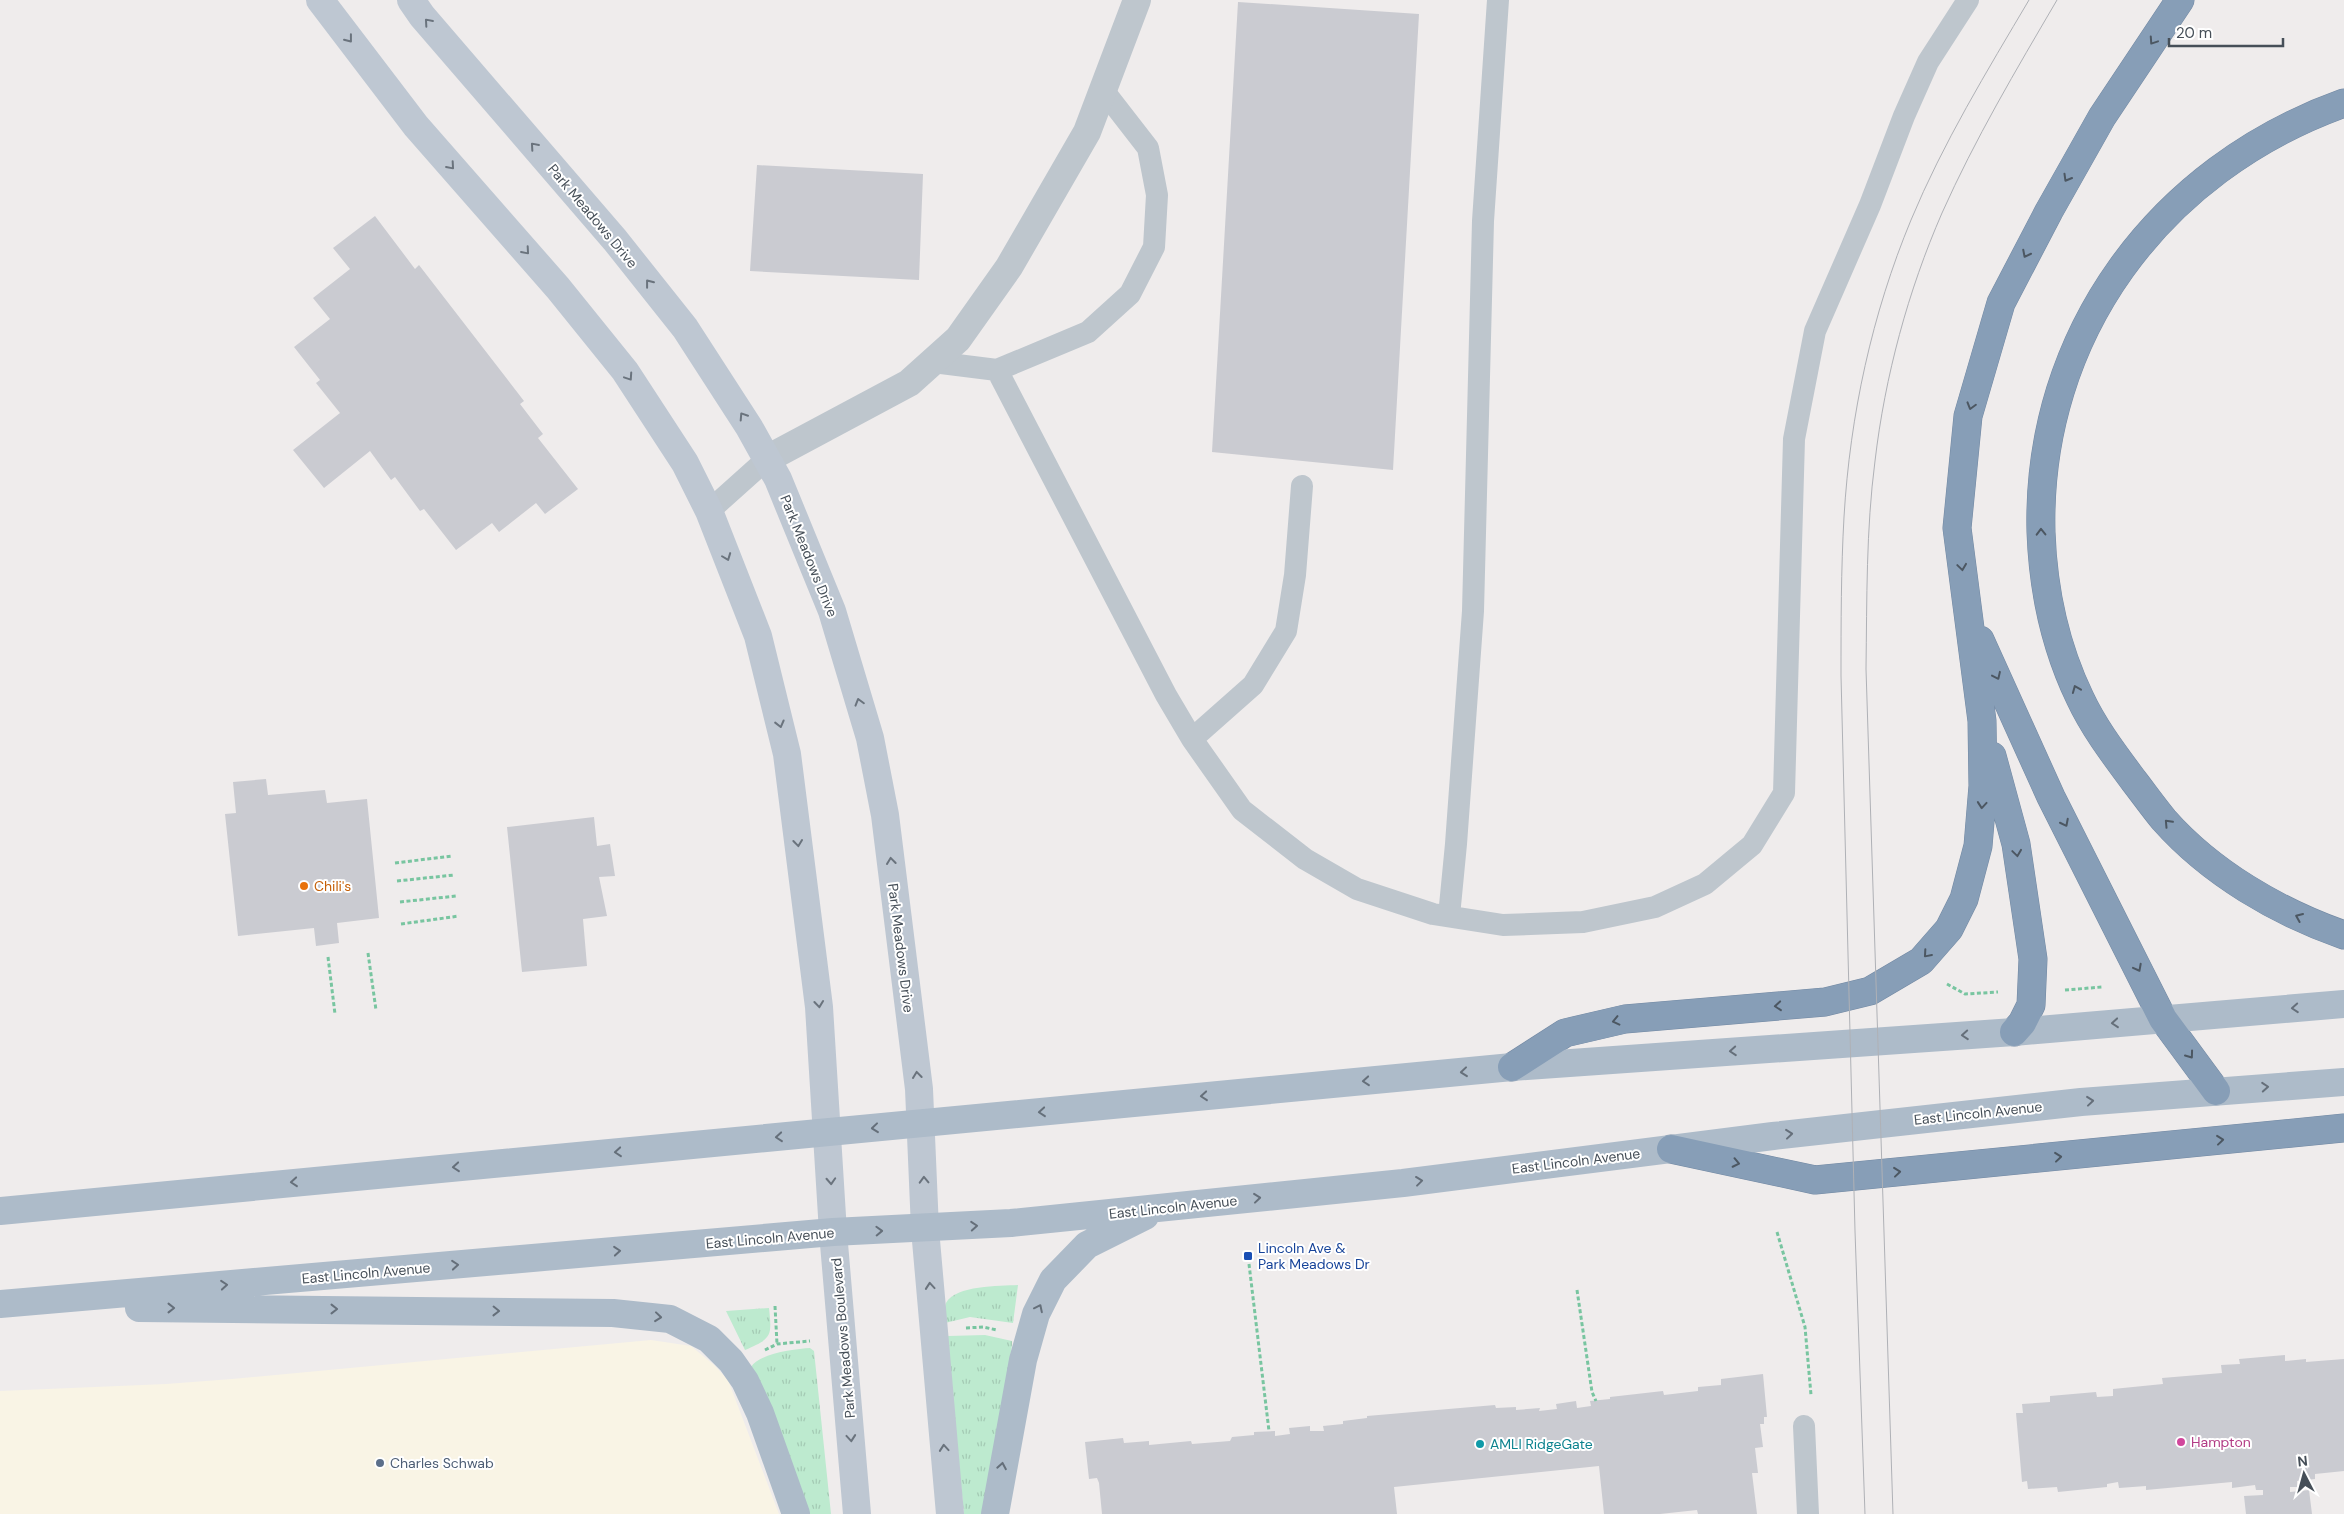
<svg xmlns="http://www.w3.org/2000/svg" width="2344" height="1514" font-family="'DM Sans',sans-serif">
<defs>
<pattern id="grass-tufts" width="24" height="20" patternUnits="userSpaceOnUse" patternTransform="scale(1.25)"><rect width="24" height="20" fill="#bdeacf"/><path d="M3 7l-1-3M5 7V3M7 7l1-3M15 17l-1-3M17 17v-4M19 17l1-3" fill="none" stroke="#a4cab4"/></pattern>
</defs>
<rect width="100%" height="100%" fill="#efecec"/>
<path fill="#f9f4e5" d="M651 1340 691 1346 714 1365 728 1380 779 1514H0V1391L166 1384 232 1379Z"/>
<path fill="url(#grass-tufts)" d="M1018 1285 1013 1323 970 1317 945 1323C945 1317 944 1308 946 1303 956 1285 999 1286 1018 1285Z
M769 1308C772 1337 772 1338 745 1350L726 1311Z
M985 1335 1012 1341V1345L985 1514H964L946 1339 948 1336Z
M810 1348 814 1351 831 1514H805L751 1367C760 1353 795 1349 810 1348Z"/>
<path fill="#cacbd1" d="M1238 2 1419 14 1393 470 1212 452Z
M757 165 923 174 919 280 750 271Z
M375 216 415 269 419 265 524 401 520 404 543 434 538 438 578 489 545 514 536 503 499 532 492 523 456 550 424 509 420 511 395 477 391 480 370 451 324 488 293 450 340 413 316 383 320 380 294 347 330 319 313 298 350 269 333 248Z
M266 779 268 795 325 790 327 803 367 799 379 918 337 923 339 943 316 946 314 928 238 936 225 814 236 813 233 782Z
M594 817 597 846 610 844 615 876 599 877 607 916 583 919 587 966 522 972 507 827Z
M2285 1355V1361L2306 1359V1362L2344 1359V1471L2315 1474V1479L2297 1481V1487H2290V1492L2309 1490 2312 1514H2246L2244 1496 2263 1495V1490H2256L2255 1485 2232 1488V1482L2146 1490V1486L2119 1488 2118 1482 2107 1484V1487L2058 1492 2057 1487 2028 1489 2027 1481 2022 1482 2016 1413H2023L2022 1404 2050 1402V1396L2096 1392 2097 1397 2113 1396V1389L2163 1384 2162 1378 2222 1373 2221 1365 2240 1364 2239 1359Z
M1763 1374 1767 1417H1764V1424H1760L1763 1447 1755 1448 1758 1473H1752L1757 1514H1698L1697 1510 1660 1514H1604L1599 1466 1394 1487 1397 1514H1102L1099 1483 1097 1478 1089 1479 1085 1442 1123 1438 1124 1443 1149 1441V1445L1191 1441 1192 1444 1230 1441 1232 1437 1254 1435V1432L1275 1431V1436L1290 1434 1289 1428 1310 1426V1431H1324L1323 1426 1343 1424V1421L1367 1418V1416L1495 1405 1496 1408 1516 1407V1410L1540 1408 1539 1411 1557 1409 1556 1404 1576 1401 1577 1408 1591 1406 1590 1401 1610 1399V1397L1663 1391 1664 1395 1698 1391V1387L1721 1385V1379Z"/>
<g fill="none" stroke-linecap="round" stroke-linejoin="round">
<defs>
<path id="highway" d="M2344 103C2159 169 2036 335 2041 532 2043 589 2055 646 2080 698 2094 728 2114 754 2134 781 2144 794 2154 808 2164 820 2211 873 2278 912 2344 935
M1980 640 2051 797 2163 1019 2216 1091
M1992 756 2016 844 2033 959 2031 1005 2022 1023 2014 1032
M1512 1067 1565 1033 1625 1019 1825 1002 1870 991 1921 961 1949 929 1964 899 1978 846 1983 786 1982 721 1957 528 1968 416 2001 303 2049 211 2102 117 2180 0
M1671 1149 1815 1180 2344 1128"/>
</defs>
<use href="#highway" stroke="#7389a3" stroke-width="29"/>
<path stroke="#78c5a0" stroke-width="3" stroke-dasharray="4 2.5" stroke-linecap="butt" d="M395 863 452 856
M397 881 454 875
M400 902 456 896
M401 924 459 916
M368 953 376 1010
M328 957 335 1014
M1947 984 1965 994 1998 992
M2065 990 2102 987
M1777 1232 1805 1327 1811 1395
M1249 1264 1269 1431
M1577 1290 1592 1392 1596 1401
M775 1306 777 1344
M966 1328 983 1327 997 1330
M765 1350 777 1344 810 1341"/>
<path stroke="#bec6cd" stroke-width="22" d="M933 362 997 370 1088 332 1130 294 1154 247 1157 195 1148 148 1103 90
M997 370 1166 695 1192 739 1242 810 1305 859 1357 889 1433 914 1503 925 1583 922 1655 907 1705 884 1752 845 1784 793 1794 439 1815 331 1870 205 1904 116 1928 62 1968 0
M709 511 767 459
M1192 739 1253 685 1286 631 1295 575 1302 486
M1449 916 1456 844 1473 611 1483 221 1498 0
M1804 1426 1808 1514"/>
<path stroke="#bec6cd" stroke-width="28" d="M767 459 909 383 958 339 1009 267 1087 132 1137 0"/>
<path stroke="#bec7d2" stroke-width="28" d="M320 0 416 126 558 288 625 371 685 463 709 511 758 636 787 754 819 1007 833 1232 857 1514
M411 0 422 16 615 240 685 328 749 427 778 479 832 611 870 738 885 815 919 1089 925 1229 950 1514"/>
<path stroke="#adbbc9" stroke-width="28" d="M0 1211 1512 1067 2014 1032 2344 1004
M0 1304 833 1232 1011 1223 1403 1183 1773 1136 2081 1102 2344 1082
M139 1308 613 1313 670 1319 709 1339 731 1361 745 1381 760 1413 796 1514
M995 1514 1023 1360 1036 1314 1053 1280 1087 1245 1145 1216"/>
<use href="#highway" stroke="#879eb7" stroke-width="28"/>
<path stroke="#afb1b6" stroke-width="1" d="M1865 1514 1855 1231 1841 676C1841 623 1841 570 1844 517 1850 415 1872 314 1911 220 1943 143 1987 71 2029 0
M1893 1514 1866 669C1867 599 1866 530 1875 461 1885 376 1908 291 1942 213 1975 139 2016 70 2057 0"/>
</g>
<defs><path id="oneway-chevron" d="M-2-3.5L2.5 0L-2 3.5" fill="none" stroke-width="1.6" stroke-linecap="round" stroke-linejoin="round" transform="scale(1.25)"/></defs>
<g stroke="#6a737d">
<use href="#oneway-chevron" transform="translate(428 22) rotate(-131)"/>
<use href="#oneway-chevron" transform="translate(349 39) rotate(52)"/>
<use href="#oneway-chevron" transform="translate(534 146) rotate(-131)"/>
<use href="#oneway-chevron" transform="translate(451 166) rotate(49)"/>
<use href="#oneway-chevron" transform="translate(526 251) rotate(49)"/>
<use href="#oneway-chevron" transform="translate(649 283) rotate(-128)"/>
<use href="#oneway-chevron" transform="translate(629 377) rotate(56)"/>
<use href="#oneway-chevron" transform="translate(743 416) rotate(-123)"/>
<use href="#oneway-chevron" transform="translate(727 557) rotate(69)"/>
<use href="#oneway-chevron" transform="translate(859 702) rotate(-106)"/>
<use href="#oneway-chevron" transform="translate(780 724) rotate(76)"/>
<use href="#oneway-chevron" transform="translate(798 843) rotate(83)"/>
<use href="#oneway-chevron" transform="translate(891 861) rotate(-97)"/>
<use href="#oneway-chevron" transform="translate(819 1004) rotate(84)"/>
<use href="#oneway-chevron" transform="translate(917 1075) rotate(-97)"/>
<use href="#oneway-chevron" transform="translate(924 1180) rotate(-92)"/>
<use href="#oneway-chevron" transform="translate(831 1181) rotate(87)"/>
<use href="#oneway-chevron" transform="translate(930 1286) rotate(-95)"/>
<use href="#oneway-chevron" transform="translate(851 1438) rotate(85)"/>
<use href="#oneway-chevron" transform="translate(944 1448) rotate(-95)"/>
</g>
<g stroke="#4c5762">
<use href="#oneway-chevron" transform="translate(2153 41) rotate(124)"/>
<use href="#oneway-chevron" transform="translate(2067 178) rotate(120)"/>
<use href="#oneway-chevron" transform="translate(2026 254) rotate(117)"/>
<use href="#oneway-chevron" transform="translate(1971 406) rotate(106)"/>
<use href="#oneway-chevron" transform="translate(2041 532) rotate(-91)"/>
<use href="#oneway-chevron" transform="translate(1962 567) rotate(82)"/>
<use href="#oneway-chevron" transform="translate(1997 676) rotate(65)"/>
<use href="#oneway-chevron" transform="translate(2076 689) rotate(-112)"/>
<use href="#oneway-chevron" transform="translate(1982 805) rotate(95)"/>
<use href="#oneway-chevron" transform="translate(2065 823) rotate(63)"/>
<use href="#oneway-chevron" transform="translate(2168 823) rotate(-133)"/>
<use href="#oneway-chevron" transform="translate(2017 853) rotate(82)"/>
<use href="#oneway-chevron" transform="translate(2299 917) rotate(-157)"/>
<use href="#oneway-chevron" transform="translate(1927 954) rotate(131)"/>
<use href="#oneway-chevron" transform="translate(2138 968) rotate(62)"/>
<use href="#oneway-chevron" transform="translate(1778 1006) rotate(175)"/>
<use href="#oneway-chevron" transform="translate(1616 1021) rotate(167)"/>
<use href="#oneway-chevron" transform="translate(2190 1055) rotate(54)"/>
<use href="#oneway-chevron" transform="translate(2220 1140) rotate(-6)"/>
<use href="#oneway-chevron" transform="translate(2058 1157) rotate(-6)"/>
<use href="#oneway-chevron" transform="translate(1736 1163) rotate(12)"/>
<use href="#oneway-chevron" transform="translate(1897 1172) rotate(-6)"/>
</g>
<g stroke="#656f7a">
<use href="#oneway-chevron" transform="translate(2295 1008) rotate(176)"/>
<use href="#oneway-chevron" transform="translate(2115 1023) rotate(175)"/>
<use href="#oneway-chevron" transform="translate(1965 1035) rotate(176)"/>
<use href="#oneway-chevron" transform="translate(1733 1051) rotate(176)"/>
<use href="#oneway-chevron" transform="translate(1464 1072) rotate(174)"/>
<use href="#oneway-chevron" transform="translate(1366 1081) rotate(175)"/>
<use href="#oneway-chevron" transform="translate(2265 1087) rotate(-4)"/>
<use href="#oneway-chevron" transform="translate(1204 1096) rotate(175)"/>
<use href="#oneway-chevron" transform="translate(2090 1101) rotate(-6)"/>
<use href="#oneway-chevron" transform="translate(1042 1112) rotate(175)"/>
<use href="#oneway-chevron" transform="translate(875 1128) rotate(174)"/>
<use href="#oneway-chevron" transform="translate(1789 1134) rotate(-6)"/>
<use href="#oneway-chevron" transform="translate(779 1137) rotate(175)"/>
<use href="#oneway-chevron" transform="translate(618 1152) rotate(175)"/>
<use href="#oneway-chevron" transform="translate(456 1167) rotate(175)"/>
<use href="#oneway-chevron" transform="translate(1419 1181) rotate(-7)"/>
<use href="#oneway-chevron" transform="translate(294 1182) rotate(175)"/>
<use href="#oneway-chevron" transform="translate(1257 1198) rotate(-6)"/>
<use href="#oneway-chevron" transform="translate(974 1226) rotate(-4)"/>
<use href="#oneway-chevron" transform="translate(879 1231) rotate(-2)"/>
<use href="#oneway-chevron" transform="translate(617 1251) rotate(-5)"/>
<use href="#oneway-chevron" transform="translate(455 1265) rotate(-5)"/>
<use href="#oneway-chevron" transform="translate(224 1285) rotate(-5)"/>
<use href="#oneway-chevron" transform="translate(171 1308)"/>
<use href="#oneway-chevron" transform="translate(1039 1308) rotate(-64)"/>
<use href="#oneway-chevron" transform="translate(334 1309)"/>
<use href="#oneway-chevron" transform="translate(496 1311) rotate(1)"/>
<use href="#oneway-chevron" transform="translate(658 1317) rotate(6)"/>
<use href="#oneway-chevron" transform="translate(1002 1466) rotate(-80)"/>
</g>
<circle fill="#e8710a" stroke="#fff" stroke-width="2" cx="304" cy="886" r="5"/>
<rect fill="#1a4fb4" stroke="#fff" stroke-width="2" x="1243" y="1251" width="10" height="10" rx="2.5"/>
<circle fill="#d1479c" stroke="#fff" stroke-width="2" cx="2181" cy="1442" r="5"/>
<circle fill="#0f9aa8" stroke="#fff" stroke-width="2" cx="1480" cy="1444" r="5"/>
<circle fill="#5c6f8a" stroke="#fff" stroke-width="2" cx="380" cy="1463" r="5"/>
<g text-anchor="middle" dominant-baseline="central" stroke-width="4" stroke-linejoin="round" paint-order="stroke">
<g font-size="14" fill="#464f58" stroke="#fff">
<text transform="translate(593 216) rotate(50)">Park Meadows Drive</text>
<text transform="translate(809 556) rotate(68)">Park Meadows Drive</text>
<text transform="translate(901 948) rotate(83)">Park Meadows Drive</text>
<text transform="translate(1978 1113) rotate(-6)">East Lincoln Avenue</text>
<text transform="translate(1576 1161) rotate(-7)">East Lincoln Avenue</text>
<text transform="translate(1173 1207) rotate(-6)">East Lincoln Avenue</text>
<text transform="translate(770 1238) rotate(-5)">East Lincoln Avenue</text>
<text transform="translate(366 1273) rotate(-5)">East Lincoln Avenue</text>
<text transform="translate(843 1338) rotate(-95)">Park Meadows Boulevard</text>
</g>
<g font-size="14" fill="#c56008" stroke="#fff" text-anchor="start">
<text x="314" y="886">Chili's</text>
</g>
<g font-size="14" fill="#164399" stroke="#fff" text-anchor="start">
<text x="1258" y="1248">Lincoln Ave &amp;<tspan x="1258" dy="16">Park Meadows Dr</tspan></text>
</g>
<g font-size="14" fill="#b23c85" stroke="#fff" text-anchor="start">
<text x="2191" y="1442">Hampton</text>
</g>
<g font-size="14" fill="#0d838f" stroke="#fff" text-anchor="start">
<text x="1490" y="1444">AMLI RidgeGate</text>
</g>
<g font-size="14" fill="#4e5e75" stroke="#fff" text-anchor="start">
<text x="390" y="1463">Charles Schwab</text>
</g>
</g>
<g transform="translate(2304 1474) rotate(354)" stroke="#ffffff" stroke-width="4" paint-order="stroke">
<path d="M0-4L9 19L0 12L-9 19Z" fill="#464f58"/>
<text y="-8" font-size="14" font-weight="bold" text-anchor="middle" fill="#464f58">N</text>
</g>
<path d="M2169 38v8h114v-8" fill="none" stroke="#464f58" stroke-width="2.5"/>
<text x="2176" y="38" font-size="15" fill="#464f58" stroke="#ffffff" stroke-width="4" paint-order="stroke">20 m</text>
</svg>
